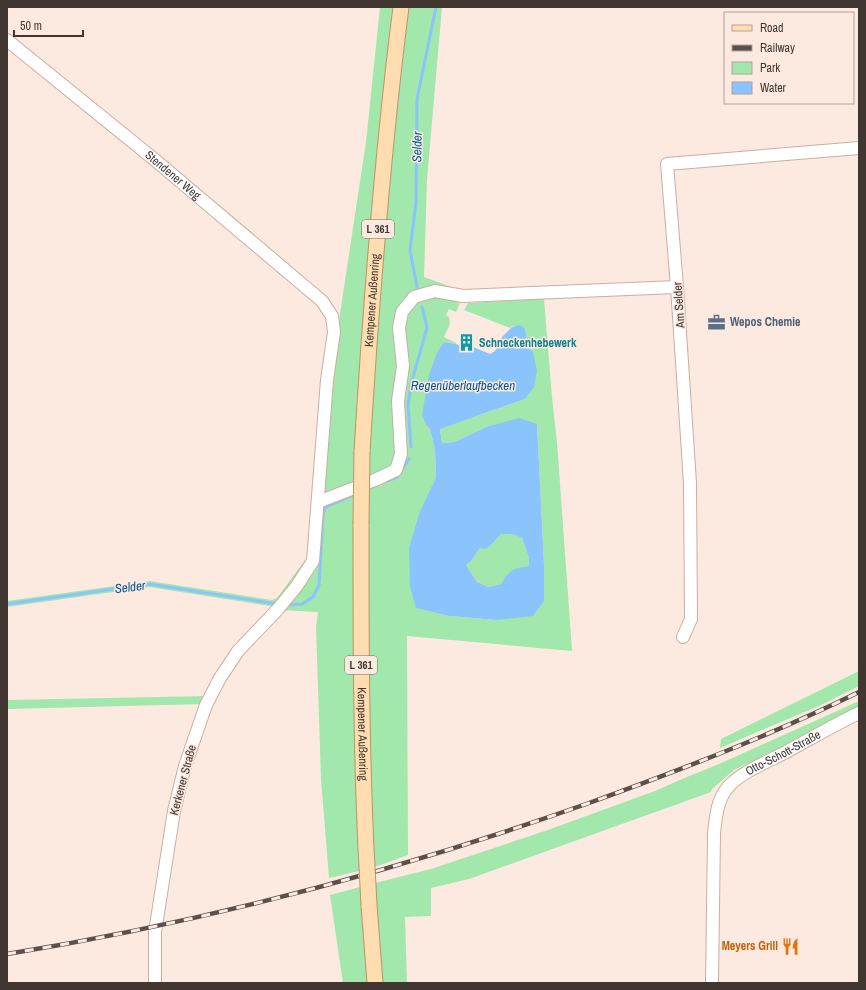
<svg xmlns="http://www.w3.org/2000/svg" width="866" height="990" font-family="'Archivo Narrow',sans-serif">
<rect width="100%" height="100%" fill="#fceae1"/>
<path fill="#a2e7ab" d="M380 7H397L355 485 324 494 321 484 330 380 366 142Z
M408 7H442L427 180 424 277 462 291 457 303H460L456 312 449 309 446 315 449 317 450 324 444 337 456 343V344L444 342 427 426 430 429 435 450 436 477 420 511 417 608 449 616 496 620 544 564 537 424 486 427 455 442 442 443 440 428 483 414 525 399 528 348 525 328 512 326 510 328 464 310 468 303 544 299 552 397 557 442 572 651 407 636 408 855 372 868 367 659 369 452 379 284 395 108Z
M355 491 358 828 359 871 329 878 321 779 316 627 318 612 280 610 310 571 321 507Z
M501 534H512L522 538 529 558V566C517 567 507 574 501 584L489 587 477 582 466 565 471 561 480 548 494 542Z
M305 560 307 562 276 607 149 587 7 607V601L150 581 272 600 277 598Z
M859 671V686L821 705 720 748 721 739Z
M208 696 204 704 7 709V700Z
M859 701V709L734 770 712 789 711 792 469 879 431 888V916L405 917 407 983H380L371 884 431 869 545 831 655 791 682 779 719 764Z
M360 887 368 983H343L330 895Z"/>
<path fill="#8bc4fc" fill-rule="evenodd" d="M519 325 525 328 528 348 533 352 537 371 534 387 525 399 440 429 442 443 455 442 486 427 519 418 537 424 544 564V601L533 616 496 620 449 616 416 608 410 587 409 548 420 511 436 477 435 450 430 429 427 426 422 415 429 375 437 353 444 342 456 344 471 351 473 347 490 354 495 351 502 337 512 327ZM501 534H512L522 538 529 558V566C514 568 509 570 501 584L489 587 477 582 466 565 471 561 480 548 486 549 494 542Z"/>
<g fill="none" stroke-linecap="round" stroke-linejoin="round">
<path stroke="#8bc4fc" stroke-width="3" d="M417 287 410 250 416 203 417 99 436 7
M411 447 408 405 411 384 427 328 422 307
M387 481 397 477 409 459
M7 604 149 584 277 604
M288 605 302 604 313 597 319 585 323 514 325 508 330 505 356 494"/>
<defs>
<g id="minor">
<path id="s1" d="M7 40 155 160 322 301 332 316 334 332 327 380 313 561 296 587 278 609 238 651 220 678 206 705 185 766 174 811 155 932V983"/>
<path d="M318 502 375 480 396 470 401 454 398 401 403 366 399 328 402 312 414 297 435 291 463 296 677 287"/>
<path d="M683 637 691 619 690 483 677 287 667 164 859 148"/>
<path id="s2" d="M712 983 714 833C716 816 717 800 728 787 741 772 769 761 786 752 810 739 834 725 859 713"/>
</g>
<g id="major">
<path id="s3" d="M362 452C371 303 382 155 401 7"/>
<path id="s4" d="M361 524C361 632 361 740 366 848"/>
<path d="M369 905 375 983"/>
</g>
</defs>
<use href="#minor" stroke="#caaea0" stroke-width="14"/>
<use href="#major" stroke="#bc9462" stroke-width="17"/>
<use href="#minor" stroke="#fff" stroke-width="12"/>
<use href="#major" stroke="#ffddb1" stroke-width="15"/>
<defs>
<path id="rail" d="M7 954C206 922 400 870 589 803 680 770 772 735 859 692"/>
</defs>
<use href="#rail" stroke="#5c504a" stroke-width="4.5"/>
<use href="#rail" stroke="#fceae1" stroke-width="3" stroke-dasharray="9" stroke-linecap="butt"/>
<defs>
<path id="major-bridge" d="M361 524 362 452
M366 848 369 905"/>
</defs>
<use href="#major-bridge" stroke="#bc9462" stroke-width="17" stroke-linecap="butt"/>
<use href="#major-bridge" stroke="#ffddb1" stroke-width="15"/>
</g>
<defs>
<symbol id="office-bare" viewBox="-9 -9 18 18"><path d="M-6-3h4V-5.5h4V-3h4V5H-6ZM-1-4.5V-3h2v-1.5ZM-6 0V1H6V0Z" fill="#5c6f8a" stroke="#fceae1" stroke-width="2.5" paint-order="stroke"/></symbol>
<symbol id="building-bare" viewBox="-9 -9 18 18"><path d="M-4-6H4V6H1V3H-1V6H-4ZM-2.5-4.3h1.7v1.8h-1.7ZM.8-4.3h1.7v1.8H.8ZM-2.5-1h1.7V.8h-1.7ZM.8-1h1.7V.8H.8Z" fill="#0f9aa8" stroke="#fceae1" stroke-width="2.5" paint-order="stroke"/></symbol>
<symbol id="restaurant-bare" viewBox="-9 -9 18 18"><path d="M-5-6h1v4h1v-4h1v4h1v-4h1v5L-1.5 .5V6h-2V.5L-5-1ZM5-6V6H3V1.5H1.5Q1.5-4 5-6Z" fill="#e8710a" stroke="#fceae1" stroke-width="2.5" paint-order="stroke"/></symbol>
</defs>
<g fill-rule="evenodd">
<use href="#office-bare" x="704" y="310" width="25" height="25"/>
<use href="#building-bare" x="454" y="330" width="25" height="25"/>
<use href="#restaurant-bare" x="778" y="934" width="25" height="25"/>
</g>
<g text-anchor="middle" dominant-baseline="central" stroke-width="3" stroke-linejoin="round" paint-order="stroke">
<g fill="#fceae1" stroke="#796c65" stroke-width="1">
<rect x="362" y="220" width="32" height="18" rx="3"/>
<rect x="345" y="656" width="32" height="18" rx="3"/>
</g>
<g font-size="11" font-weight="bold" fill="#413630">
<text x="378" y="229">L 361</text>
<text x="361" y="665">L 361</text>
</g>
<g font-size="12" fill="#413630" stroke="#fceae1">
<text stroke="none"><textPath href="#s1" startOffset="214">Stendener Weg</textPath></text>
<text stroke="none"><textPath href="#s3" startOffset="152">Kempener Außenring</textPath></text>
<text transform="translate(679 305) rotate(-94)">Am Selder</text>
<text stroke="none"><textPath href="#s4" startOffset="210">Kempener Außenring</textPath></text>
<text stroke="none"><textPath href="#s2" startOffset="264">Otto-Schott-Straße</textPath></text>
<text transform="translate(183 780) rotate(-75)">Kerkener Straße</text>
</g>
<g font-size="12" font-weight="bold" fill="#4e5e75" stroke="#fceae1" text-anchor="start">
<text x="730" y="322">Wepos Chemie</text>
</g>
<g font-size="12" font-weight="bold" fill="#0d838f" stroke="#fceae1" text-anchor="start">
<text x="479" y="343">Schneckenhebewerk</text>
</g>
<g font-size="12" font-weight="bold" fill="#c56008" stroke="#fceae1" text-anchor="end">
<text x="778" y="946">Meyers Grill</text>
</g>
<g font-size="13" font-style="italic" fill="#005996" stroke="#fceae1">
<text transform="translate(417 147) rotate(-89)">Selder</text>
<text x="463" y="385">Regenüberlaufbecken</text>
<text transform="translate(130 587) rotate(-7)">Selder</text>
</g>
</g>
<rect width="866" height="990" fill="none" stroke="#413630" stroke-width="16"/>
<rect x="724" y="12" width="130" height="92" fill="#fceae1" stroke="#b1a29a"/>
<rect x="732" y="25" width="20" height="6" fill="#ffddb1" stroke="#b1a29a"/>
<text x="760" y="32" font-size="12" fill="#413630">Road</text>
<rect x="732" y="45" width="20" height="6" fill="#5c504a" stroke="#b1a29a"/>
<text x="760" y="52" font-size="12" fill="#413630">Railway</text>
<rect x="732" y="62" width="20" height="12" fill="#a2e7ab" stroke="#b1a29a"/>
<text x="760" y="72" font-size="12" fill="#413630">Park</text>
<rect x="732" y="82" width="20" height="12" fill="#8bc4fc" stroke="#b1a29a"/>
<text x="760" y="92" font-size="12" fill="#413630">Water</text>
<path d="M14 30v6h69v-6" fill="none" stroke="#413630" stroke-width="2"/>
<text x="20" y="30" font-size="12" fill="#413630" stroke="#fceae1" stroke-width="3" paint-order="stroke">50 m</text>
</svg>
